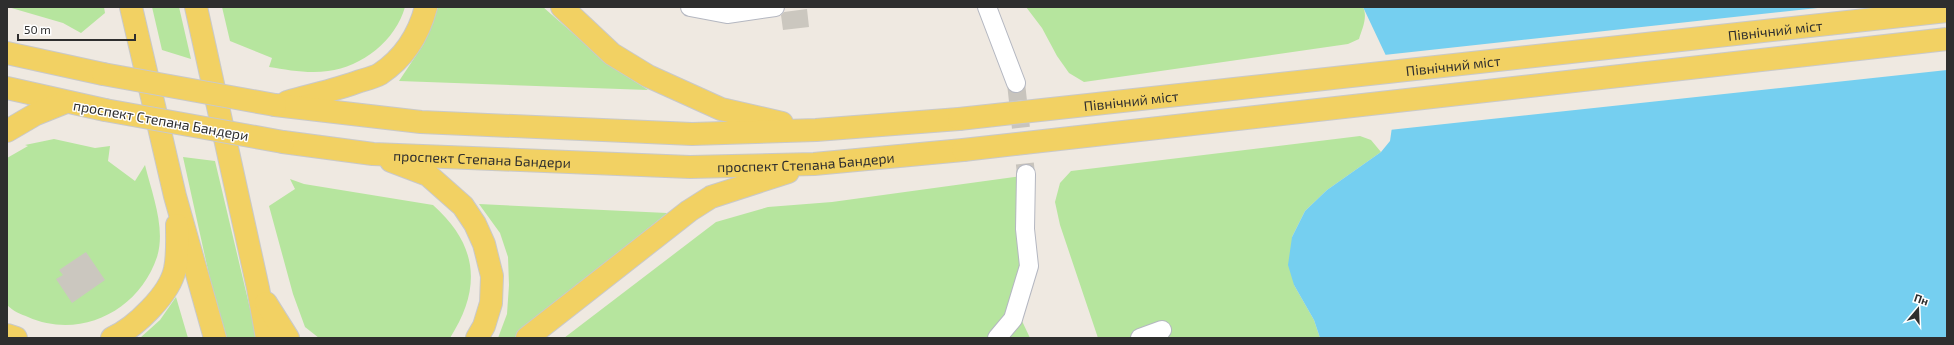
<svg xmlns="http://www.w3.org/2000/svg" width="1954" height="345" font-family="'Exo 2',sans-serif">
<rect width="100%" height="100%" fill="#efe9e1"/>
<path fill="#b6e59e" d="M8 7H104L105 13 81 33 63 23Z
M152 7H179L191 59 162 50Z
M222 7H405C396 40 362 67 328 71 309 74 288 70 269 67L272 58 230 41Z
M438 7H543L609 65 648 90 399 81 423 45Z
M1026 7H1363C1368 17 1362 29 1359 39L1348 44 1084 82 1069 73 1057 56 1042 28Z
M1360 136 1371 140 1381 152 1327 190 1305 211 1292 237 1294 285 1314 320 1320 338H1098L1060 225 1055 202 1060 183 1071 171Z
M54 139 95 148 110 146 108 161 135 181 145 165C152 194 166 228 157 257 139 311 80 340 28 317 20 314 13 311 7 305V158L28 146 25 145Z
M183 157 215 161 257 338H223Z
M1021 176 1023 262 1013 309 1022 321 1030 338H564L716 222 768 207 832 202Z
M290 179 304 184 433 205C478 245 482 288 450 338H319L305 327 293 294 269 206 295 189Z
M479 204 667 213 514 338H498L507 314 509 285 508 257 500 233Z
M176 297 188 338H140L160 320Z"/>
<path fill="#75cff0" d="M1363 7H1947V338H1320L1314 320 1294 285 1288 265 1292 237 1305 211 1327 190 1381 152 1390 141 1395 106 1388 60Z"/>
<path fill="#efe9e1" d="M1827 7H1947V70L1389 130 1393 106 1386 60 1384 55Z"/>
<path fill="#cbc7bf" d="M807 9 809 27 783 30 781 15 784 12Z
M86 252 105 280 72 303 56 279 63 275 59 270Z"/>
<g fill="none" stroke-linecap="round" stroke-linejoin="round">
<path stroke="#c8c4bd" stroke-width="18" stroke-dasharray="18 9" stroke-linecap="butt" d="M1016 83 1026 174"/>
<defs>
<path id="minor" d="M690 7 727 14 775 7
M987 7 1016 83
M997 338 1013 319 1029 266 1025 229 1026 174
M1140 338 1162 330"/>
<g id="major">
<path d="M131 7 175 196 215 338"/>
<path d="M196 7 258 288 267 338"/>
<path d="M562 7 612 54 648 76 721 109 782 123"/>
<path d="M7 53 103 74"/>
<path d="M7 88 105 110"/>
<path d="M287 102C311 95 336 90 360 81 367 79 375 77 380 74 404 58 419 34 426 7"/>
<path d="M275 105 421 122 692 134 816 130 959 119"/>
<path d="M7 131 36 114 66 102"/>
<path id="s1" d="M283 142 373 154 690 167 814 164 963 150"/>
<path d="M391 161 428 175 463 206 475 224 484 244 492 276 491 303 484 326 477 338"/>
<path d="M266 303 288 338"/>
<path d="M7 335 16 338"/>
<path d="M112 338C135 328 170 294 175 269 178 255 177 239 177 225"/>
<path d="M527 338 689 211 711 197 788 172"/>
</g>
</defs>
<use href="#minor" stroke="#b4b7c1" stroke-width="20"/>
<use href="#major" stroke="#c9c9c9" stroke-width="24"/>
<use href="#minor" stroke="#fff" stroke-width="18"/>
<use href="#major" stroke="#f2d163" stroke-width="22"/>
<defs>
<g id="major-bridge">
<path d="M103 74 275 105"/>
<path d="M105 110 283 142"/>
<path id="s2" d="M959 119 1947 11"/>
<path d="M963 150 1947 39"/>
</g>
</defs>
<use href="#major-bridge" stroke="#c9c9c9" stroke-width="24" stroke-linecap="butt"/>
<use href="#major-bridge" stroke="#f2d163" stroke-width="22"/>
</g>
<g text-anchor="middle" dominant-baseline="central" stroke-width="3" stroke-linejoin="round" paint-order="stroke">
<g font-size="14" fill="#2e2e2e" stroke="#fff">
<text stroke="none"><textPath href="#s2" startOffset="821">Північний міст</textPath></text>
<text stroke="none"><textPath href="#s2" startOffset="497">Північний міст</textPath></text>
<text stroke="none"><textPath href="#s2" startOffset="173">Північний міст</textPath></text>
<text transform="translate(161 120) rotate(10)">проспект Степана Бандери</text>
<text stroke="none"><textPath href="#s1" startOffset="200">проспект Степана Бандери</textPath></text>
<text stroke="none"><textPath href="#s1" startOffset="524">проспект Степана Бандери</textPath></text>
</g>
</g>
<rect width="1954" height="345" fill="none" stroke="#2e2e2e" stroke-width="16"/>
<g transform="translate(1918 309) rotate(19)" stroke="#ffffff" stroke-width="3" paint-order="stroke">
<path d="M0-3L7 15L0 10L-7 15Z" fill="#2e2e2e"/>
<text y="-6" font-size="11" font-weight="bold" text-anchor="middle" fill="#2e2e2e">Пн</text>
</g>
<path d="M18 34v6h117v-6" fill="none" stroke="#2e2e2e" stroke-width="2"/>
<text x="24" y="34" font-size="12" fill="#2e2e2e" stroke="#ffffff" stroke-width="3" paint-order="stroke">50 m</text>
</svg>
